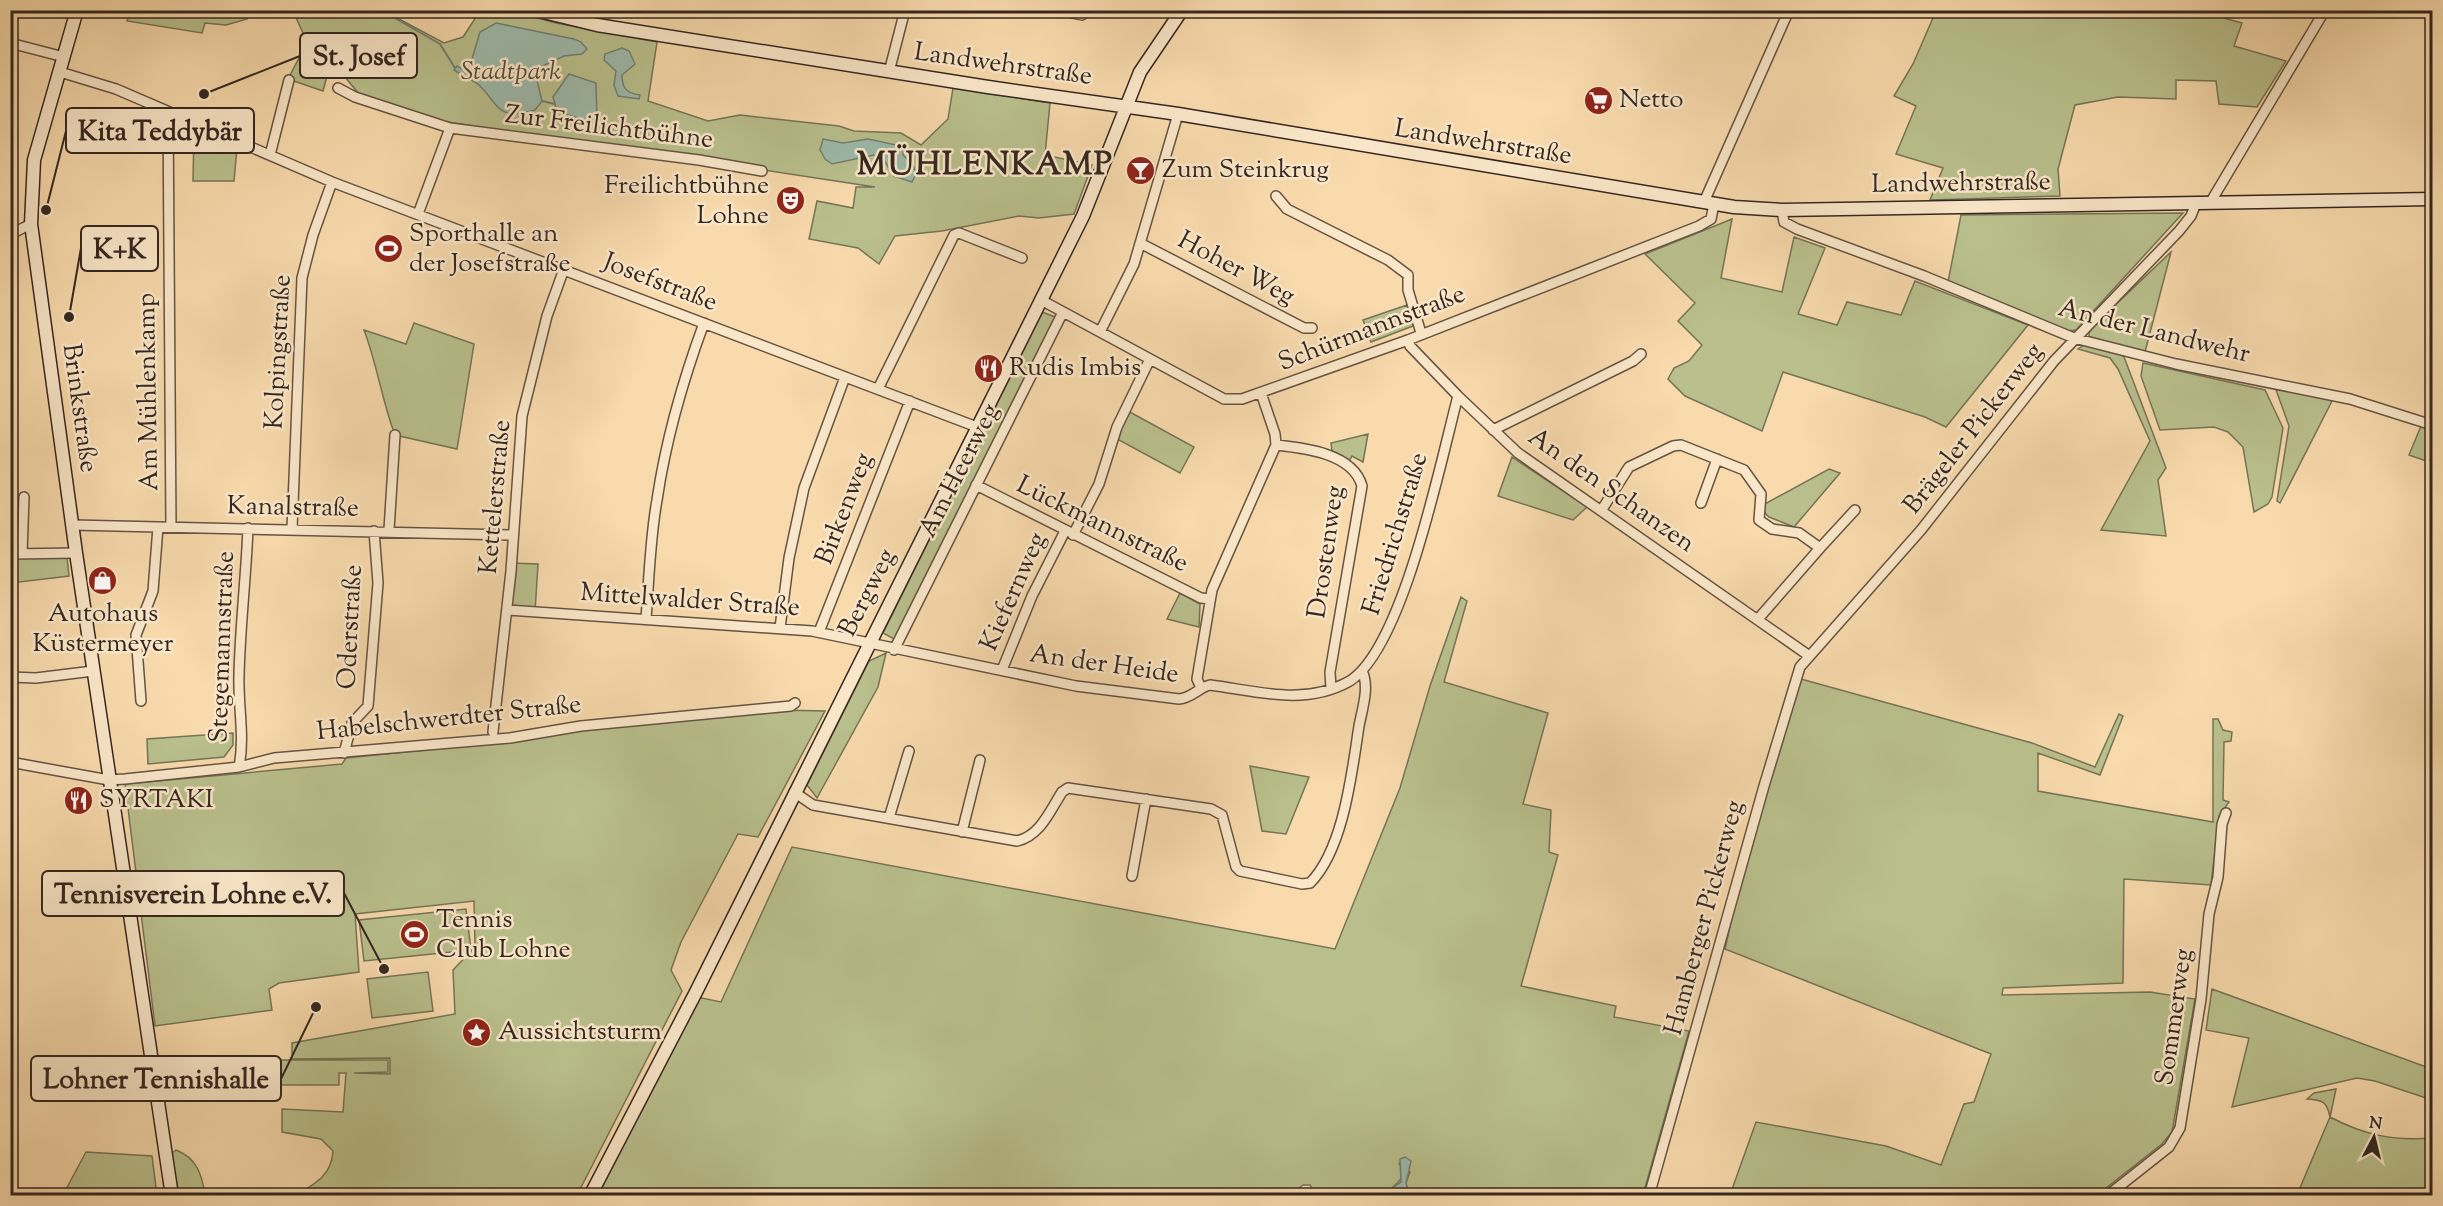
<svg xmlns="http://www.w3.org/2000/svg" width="2443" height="1206" font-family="'Sorts Mill Goudy',serif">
<rect width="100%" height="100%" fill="#f8daac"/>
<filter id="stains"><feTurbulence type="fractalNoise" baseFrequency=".00333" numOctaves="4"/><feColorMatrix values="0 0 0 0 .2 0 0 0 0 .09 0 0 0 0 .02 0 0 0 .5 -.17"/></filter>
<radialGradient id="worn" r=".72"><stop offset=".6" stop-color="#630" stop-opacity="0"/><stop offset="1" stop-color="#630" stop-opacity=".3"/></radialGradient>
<path fill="#b9c08d" stroke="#767457" stroke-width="1.5" d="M130 10 246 11 247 19 226 25 205 23 202 33 127 21Z
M293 11H384L444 43 463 37 480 11H511L556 23 657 42 648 101 708 121 740 115 839 126 854 131 901 133 921 145 948 119 953 88 1050 103 1045 155 1092 165 1074 214 1039 218 1019 216 942 231 895 236 879 264 858 248 809 239 817 201 853 208 856 187H875L447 122 359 94 345 77 328 72 323 91 288 79 300 56 303 33Z
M1936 11 2195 10 2242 23 2234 46 2286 61 2257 107 2219 104 2216 81 2176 80V99L2118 97 2075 105 2058 169 2060 196 1930 200 1943 168 1896 154 1916 106 1894 96 1913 64Z
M194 130 237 148 234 181H193Z
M2183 213 2076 330 2066 331 1948 282 1961 215Z
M1732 219 1721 278 1782 292 1794 237 1825 248 1798 314 1837 325 1847 302 1901 315 1915 281 2028 325 1946 427 1925 417 1783 372 1762 431 1685 396 1668 379 1674 368 1689 361 1702 345 1678 321 1695 303 1645 254Z
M2171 252 2145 352 2089 337V330Z
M1407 305 1413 326 1371 342 1363 320Z
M1042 312 1055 317 894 639 883 633Z
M414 323 474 344 457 449 395 435C382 401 377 364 364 330L406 344Z
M2084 345 2117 352 2124 357 2166 468 2158 480 2166 536 2101 530 2150 441 2118 369 2110 358 2078 349Z
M2143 363 2265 390 2283 428 2272 497 2268 504 2254 512 2243 447 2228 432 2214 427 2160 430 2141 376Z
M2275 387 2333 399 2280 503 2277 501 2289 426Z
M1128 411 1194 447 1180 473 1117 439Z
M2421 426 2432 430V463L2409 455Z
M1368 434 1363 462 1352 456 1349 461 1332 451 1331 443Z
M1512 457 1587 507 1573 520 1498 496Z
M1829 469 1840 473 1794 527 1769 517 1763 511V505Z
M67 557 69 576 11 583 10 558Z
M512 563 538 564 535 612 507 610Z
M1180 593 1200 604 1199 627 1167 619Z
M1461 597 1467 601 1444 682 1548 713 1523 804 1551 810 1549 852 1558 855 1521 986 1616 1006 1614 1017 1689 1031 1643 1195H1409L1406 1183 1410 1172 1399 1163C1407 1179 1398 1182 1388 1191V1196L1317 1195 1310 1185H1303L1289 1196H597L697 997 721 1002 792 847 1335 949 1400 788 1430 686Z
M886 653 878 687 817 798 807 785 869 661Z
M1801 679 2032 743 2095 767 2119 714 2123 716 2100 775 2038 753V791L2213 822V719H2218L2223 730 2232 732 2231 741 2224 742 2223 800 2229 802 2219 816 2211 885 2124 879 2123 983 2003 988 2002 995 2150 992 2195 999 2172 1132 2162 1144 2097 1195H1730L1756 1122 1886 1146 1941 1165 1964 1104 1974 1102 1991 1054 1725 949 1745 860Z
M777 710 825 711 758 837 738 834 681 942 671 970 682 991 577 1195H296C315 1184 332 1175 333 1151L321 1139 282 1132V1109L343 1112 346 1073H339V1085H281V1060H388V1072L354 1073 390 1074V1058L292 1059V1043L455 1014 453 970 475 947 474 901 355 914 359 972 279 983 269 989 272 1010 155 1026 125 784 342 764 346 758 521 740 585 727Z
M233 733V745L224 757 148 764 147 739Z
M1250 766 1309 777 1286 834 1262 831Z
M466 909 471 950 364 961 359 920Z
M428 972 433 1011 372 1018 367 979Z
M2212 989 2432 1069V1100L2375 1081 2357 1078 2232 1107 2249 1038 2206 1030Z
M2336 1089 2330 1117C2364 1135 2393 1141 2431 1138L2432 1134V1195H2297L2330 1117C2327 1101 2322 1100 2307 1099L2314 1093Z
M176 1150C197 1158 202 1175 205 1195H179L171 1154Z
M86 1152 152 1156 157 1195H63Z"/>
<path fill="#9dbaab" stroke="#737f74" stroke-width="1.5" d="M496 23 574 39 581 42 587 49 582 54 564 56 538 68 536 76 542 101 535 110C497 121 500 106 479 85 472 79 462 75 454 70L457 66 464 70 469 69 480 32Z
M622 48 629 51 635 64 622 75C622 88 626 93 640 95L639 99 618 96 614 85 616 71 604 60 605 54Z
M569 74 596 83 597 119 593 122 557 112 553 97Z
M823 139 843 143 868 139 896 145 900 143 903 146V155L913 165 916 174 912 182 894 176 884 160 874 155 832 164 825 159 820 150Z
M1405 1157 1411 1161 1406 1183 1409 1195H1388V1191L1401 1182 1400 1159Z"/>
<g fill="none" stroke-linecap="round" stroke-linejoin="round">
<path stroke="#737f74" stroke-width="2" d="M381 10 440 44 455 68
M542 101 555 104"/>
<defs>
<path id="street" d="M1058 10 1082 15 1088 10
M10 43 64 57
M60 72 116 89 332 182 977 427
M889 72 905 10
M338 88 355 97 450 128 699 160 762 171
M168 112 171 527
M270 155 289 80
M1276 196 1287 209 1388 260 1408 275V290L1421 333
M1704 202 1789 10
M2210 203 2325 10
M1782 210 1784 222 1797 229 1924 276 2074 338 2176 364 2350 399 2432 425
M418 214 450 128
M10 238 15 232 31 224
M1140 243 1304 328H1312
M1041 300 1224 399H1242L1408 340 1699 226 1711 219 1714 204
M1100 332 1134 264 1178 114
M1408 340 1410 346 1458 396 1518 453 1808 655
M878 389 954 235 959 233 1022 258
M1493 430 1633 361 1641 354
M1276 445C1304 448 1353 453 1362 486L1330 672 1331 688
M976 485 1201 598 1210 599
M1701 503 1717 459
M1601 511 1629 467 1673 446 1681 445 1744 470 1761 494 1759 520 1772 529 1799 533 1820 548 1758 619
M72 525 513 535
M292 529 302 278 313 235 332 182
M389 530 395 435
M1073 535 1099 484 1117 427 1150 359
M1820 548 1855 510
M10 554 76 553
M22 554 24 497
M507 610 812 631 1076 686 1179 699C1192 698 1198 688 1210 685 1257 691 1304 706 1348 682 1403 651 1441 459 1458 396
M646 619C649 579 650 539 657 500 666 439 683 380 704 323
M780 628 789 558 804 488 845 377
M819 632 910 401
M894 650 1063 312
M1002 670 1032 596 1065 531
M10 677 36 678 93 671
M1201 688 1197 679 1212 590 1276 445 1275 434 1261 393
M141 701 136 635 153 591 158 527
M493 732 511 571 522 416 547 316 564 269
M344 753 352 723 368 706 378 583 374 531
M10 762 109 780 125 779 239 767 274 758 510 738 581 726 791 706 795 703
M239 767C245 736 238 707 239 676 240 627 246 578 248 528
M794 792 813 805 1017 841C1040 836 1050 811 1062 792L1068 788 1211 809 1222 815 1236 867 1240 871 1302 884 1310 883C1344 849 1352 771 1359 726 1362 710 1370 686 1362 671
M889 818 909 751
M962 832 980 760
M1132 876 1146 799
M1649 1196 1764 786 1800 667 1921 530 2054 361 2179 231 2191 216 2196 203
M2107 1196 2169 1147 2180 1128 2201 999 2209 914 2218 877 2222 824 2226 813"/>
<path id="secondary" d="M77 10 34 160 31 224 76 553 172 1196
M535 10 597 25 988 87 1178 114 1734 207 1782 210 2432 199
M590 1196 696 992 1083 216 1140 72 1182 10"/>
</defs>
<use href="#street" stroke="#655444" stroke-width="12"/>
<use href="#secondary" stroke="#342721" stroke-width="15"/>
<use href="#street" stroke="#fae7c9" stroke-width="9"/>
<use href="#secondary" stroke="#fae7c9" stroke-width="12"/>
</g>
<defs>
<symbol id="supermarket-disc" viewBox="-11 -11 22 22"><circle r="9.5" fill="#8f2418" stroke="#fae7c9"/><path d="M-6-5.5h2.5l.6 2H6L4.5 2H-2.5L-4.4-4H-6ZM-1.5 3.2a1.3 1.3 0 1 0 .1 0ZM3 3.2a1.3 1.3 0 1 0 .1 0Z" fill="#fff"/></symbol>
<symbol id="bar-disc" viewBox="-11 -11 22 22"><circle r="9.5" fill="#8f2418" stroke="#fae7c9"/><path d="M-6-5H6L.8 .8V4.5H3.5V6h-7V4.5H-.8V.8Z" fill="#fff"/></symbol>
<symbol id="theatre-disc" viewBox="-11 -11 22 22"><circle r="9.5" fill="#8f2418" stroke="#fae7c9"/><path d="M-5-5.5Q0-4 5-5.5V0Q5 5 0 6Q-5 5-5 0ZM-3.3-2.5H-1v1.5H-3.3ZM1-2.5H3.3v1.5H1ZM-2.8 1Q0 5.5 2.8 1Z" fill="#fff"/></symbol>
<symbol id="stadium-disc" viewBox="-11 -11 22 22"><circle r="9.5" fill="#8f2418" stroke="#fae7c9"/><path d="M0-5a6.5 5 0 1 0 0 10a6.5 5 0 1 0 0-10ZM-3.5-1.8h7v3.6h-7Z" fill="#fff"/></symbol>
<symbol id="restaurant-disc" viewBox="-11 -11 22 22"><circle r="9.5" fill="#8f2418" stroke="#fae7c9"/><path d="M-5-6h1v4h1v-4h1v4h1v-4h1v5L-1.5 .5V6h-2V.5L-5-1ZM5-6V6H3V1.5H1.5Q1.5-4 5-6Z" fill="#fff"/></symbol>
<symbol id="shop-disc" viewBox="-11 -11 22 22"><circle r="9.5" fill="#8f2418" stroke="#fae7c9"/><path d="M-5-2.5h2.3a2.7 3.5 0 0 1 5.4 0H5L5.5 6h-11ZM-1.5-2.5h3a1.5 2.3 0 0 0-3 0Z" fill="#fff"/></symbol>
<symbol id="sight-disc" viewBox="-11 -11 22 22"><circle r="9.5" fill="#8f2418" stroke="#fae7c9"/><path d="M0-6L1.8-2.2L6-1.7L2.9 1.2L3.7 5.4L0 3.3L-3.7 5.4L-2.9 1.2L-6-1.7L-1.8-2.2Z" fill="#fff"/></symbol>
</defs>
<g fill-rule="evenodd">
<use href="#supermarket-disc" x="1582" y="84" width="33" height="33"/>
<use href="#bar-disc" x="1124" y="154" width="33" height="33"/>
<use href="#theatre-disc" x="774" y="184" width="33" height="33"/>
<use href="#stadium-disc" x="372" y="232" width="33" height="33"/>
<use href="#restaurant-disc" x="972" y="352" width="33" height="33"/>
<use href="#shop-disc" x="86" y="564" width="33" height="33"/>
<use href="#restaurant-disc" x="62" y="784" width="33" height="33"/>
<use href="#stadium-disc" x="398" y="918" width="33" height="33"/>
<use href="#sight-disc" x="460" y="1016" width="33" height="33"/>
</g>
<g text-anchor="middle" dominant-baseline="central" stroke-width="5" stroke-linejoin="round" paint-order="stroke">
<g font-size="26" fill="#342721" stroke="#fae7c9">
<text transform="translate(1003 65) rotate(8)">Landwehrstraße</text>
<text transform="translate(609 128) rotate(7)">Zur Freilichtbühne</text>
<text transform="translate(1483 143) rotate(9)">Landwehrstraße</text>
<text transform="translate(1961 184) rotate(-1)">Landwehrstraße</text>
<text transform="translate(1236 269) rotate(28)">Hoher Weg</text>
<text transform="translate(660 283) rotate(21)">Josefstraße</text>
<text transform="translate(1372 329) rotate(-21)">Schürmannstraße</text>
<text transform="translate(2154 332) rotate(14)">An der Landwehr</text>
<text transform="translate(279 352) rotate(-87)">Kolpingstraße</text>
<text transform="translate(149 392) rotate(-91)">Am Mühlenkamp</text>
<text transform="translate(79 408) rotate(82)">Brinkstraße</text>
<text transform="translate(1974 429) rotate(-52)">Brägeler Pickerweg</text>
<text transform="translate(960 471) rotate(-63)">Am Heerweg</text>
<text transform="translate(1611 491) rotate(35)">An den Schanzen</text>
<text transform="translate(496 497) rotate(-85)">Kettelerstraße</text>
<text transform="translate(293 508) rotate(1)">Kanalstraße</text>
<text transform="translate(845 509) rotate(-69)">Birkenweg</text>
<text transform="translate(1102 525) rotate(26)">Lückmannstraße</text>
<text transform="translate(1396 534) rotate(-73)">Friedrichstraße</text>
<text transform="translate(1327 552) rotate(-82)">Drostenweg</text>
<text transform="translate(1014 592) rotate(-66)">Kiefernweg</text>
<text transform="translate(868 593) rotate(-63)">Bergweg</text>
<text transform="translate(690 601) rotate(4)">Mittelwalder Straße</text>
<text transform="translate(351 627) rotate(-87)">Oderstraße</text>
<text transform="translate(223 647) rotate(-88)">Stegemannstraße</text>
<text transform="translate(1104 665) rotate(8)">An der Heide</text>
<text transform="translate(449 719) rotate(-6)">Habelschwerdter Straße</text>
<text transform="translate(1705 918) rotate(-75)">Hamberger Pickerweg</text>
<text transform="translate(2175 1017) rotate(-82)">Sommerweg</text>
</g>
<g font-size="26" font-style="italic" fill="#554d3c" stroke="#fae7c9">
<text x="511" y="72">Stadtpark</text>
</g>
<g font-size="26" fill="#342721" stroke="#fae7c9" text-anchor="start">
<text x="1619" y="100">Netto</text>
<text x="1162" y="170">Zum Steinkrug</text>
<text x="769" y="186" text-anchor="end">Freilichtbühne<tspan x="769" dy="30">Lohne</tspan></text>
<text x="409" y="234">Sporthalle an<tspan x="409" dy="30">der Josefstraße</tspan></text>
<text x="1009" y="368">Rudis Imbis</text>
<text x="103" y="614" text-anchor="middle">Autohaus<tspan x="103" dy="30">Küstermeyer</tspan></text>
<text x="99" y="800">SYRTAKI</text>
<text x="436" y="920">Tennis<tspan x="436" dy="30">Club Lohne</tspan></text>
<text x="498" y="1032">Aussichtsturm</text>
</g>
<g font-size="32" font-weight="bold" letter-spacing="1.5" fill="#342721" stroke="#fae7c9">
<text x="985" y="166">MÜHLENKAMP</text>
</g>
</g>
<path fill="none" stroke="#342721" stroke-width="2" d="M204 94L300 56M46 210L66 131M69 317L81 248M384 969L344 893M316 1007L281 1079"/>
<g fill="#342721" stroke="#fae7c9" stroke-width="2">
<circle cx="204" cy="94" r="6"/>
<circle cx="46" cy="210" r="6"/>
<circle cx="69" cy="317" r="6"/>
<circle cx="384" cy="969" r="6"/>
<circle cx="316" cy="1007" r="6"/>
</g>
<g fill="#fae7c9" stroke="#342721" stroke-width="2">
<rect x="300" y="33" width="117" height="45" rx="6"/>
<rect x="66" y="108" width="188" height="45" rx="6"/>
<rect x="81" y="226" width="77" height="45" rx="6"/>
<rect x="42" y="871" width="302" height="45" rx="6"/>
<rect x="31" y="1056" width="250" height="45" rx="6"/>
</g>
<g font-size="27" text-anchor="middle" font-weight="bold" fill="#342721">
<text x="359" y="65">St. Josef</text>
<text x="160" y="140">Kita Teddybär</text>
<text x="120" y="258">K+K</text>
<text x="193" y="903">Tennisverein Lohne e.V.</text>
<text x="156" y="1088">Lohner Tennishalle</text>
</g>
<rect width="2443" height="1206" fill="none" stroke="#f8daac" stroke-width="36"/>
<rect x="12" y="12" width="2419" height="1182" fill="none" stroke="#342721" stroke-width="3"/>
<rect x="18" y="18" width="2407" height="1170" fill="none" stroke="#342721" stroke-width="1.5"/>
<g transform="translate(2374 1137) rotate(7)" stroke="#fae7c9" stroke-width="4.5" paint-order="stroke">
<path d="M0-4.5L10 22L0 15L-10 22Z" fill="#342721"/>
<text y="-9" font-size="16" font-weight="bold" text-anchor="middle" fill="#342721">N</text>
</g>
<rect width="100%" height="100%" filter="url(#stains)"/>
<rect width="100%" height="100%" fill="url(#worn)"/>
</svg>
